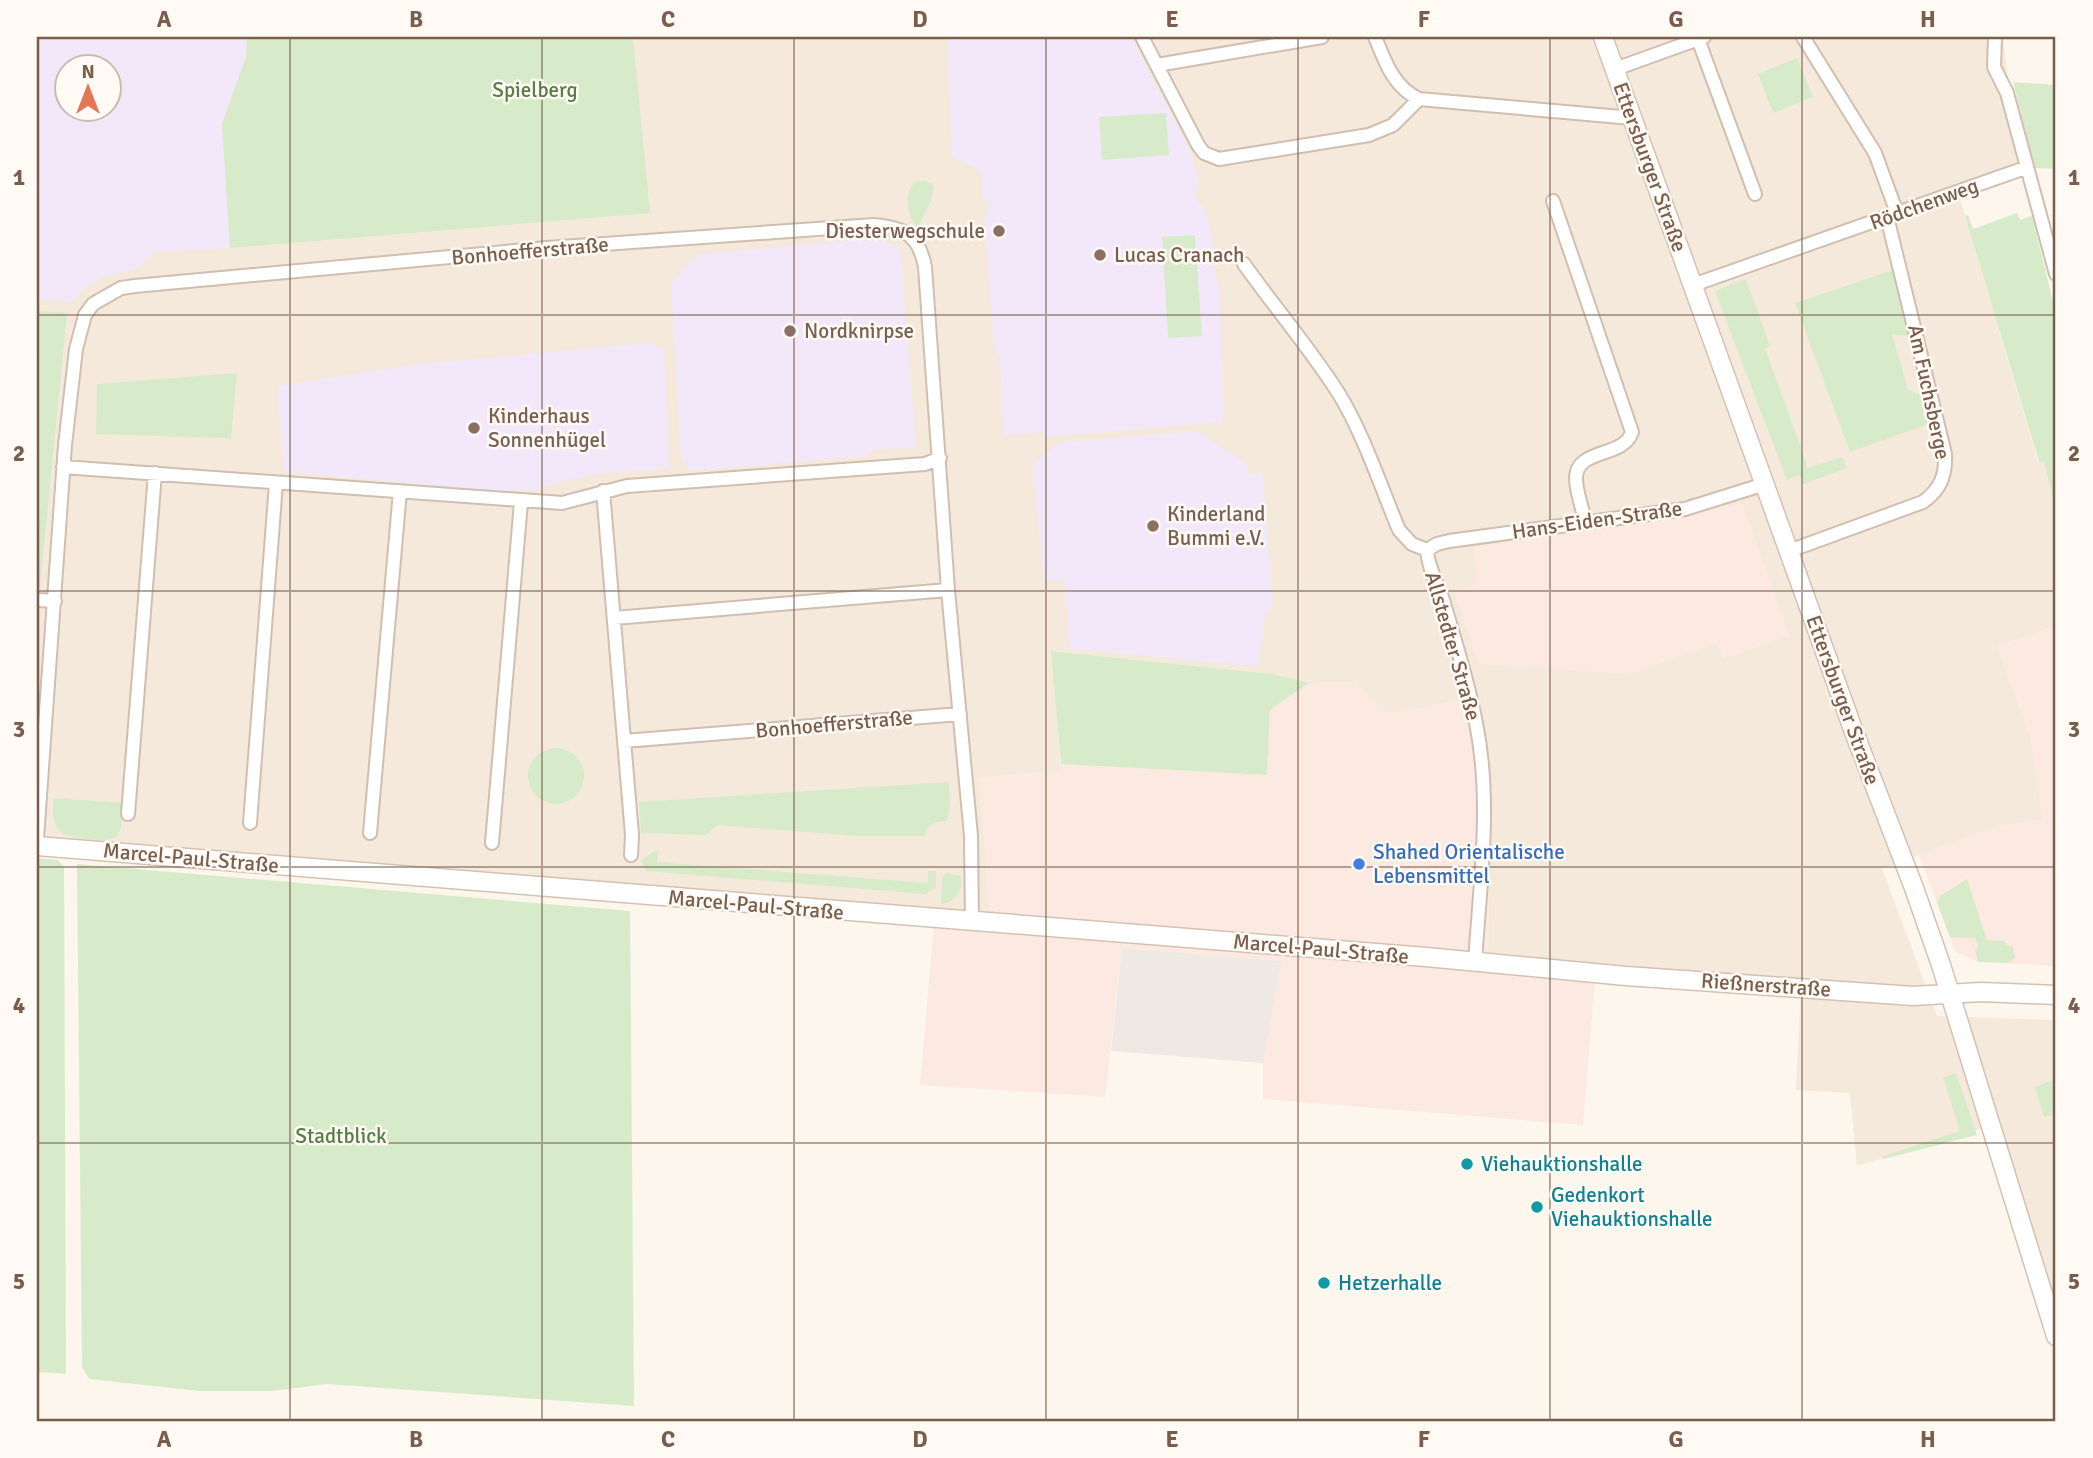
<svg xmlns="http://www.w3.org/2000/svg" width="2093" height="1458" font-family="Signika,sans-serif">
<rect width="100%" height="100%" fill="#fdf6ec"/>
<path fill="#f4e9da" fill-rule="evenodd" d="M37 37H2003L2009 89 2025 168 1958 192 2038 462 2044 460 2056 511V626L1997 646 2031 739 2043 820 1997 826 1882 869 1937 1016 2056 1020V1310L1991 1126 1857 1166 1850 1093 1796 1090 1801 987 1596 967 1488 954 1491 771 1480 697 1388 714 1354 682 1309 683 1273 674 1052 651 1061 770 980 778 990 918 37 839ZM66 66H108V108H66Z"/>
<path fill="#fce9e1" d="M1742 502 1790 636 1723 659 1717 644 1630 674 1478 664 1454 592 1478 583 1473 547 1591 529 1673 520Z
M2056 626V966L1978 962 1955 951 1919 855 1997 826 2042 820 2031 739 1997 646Z
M1354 682 1388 714 1480 697 1491 771 1488 954 1596 967 1583 1125 1263 1099V1063L1282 961 1122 948 1105 1097 920 1085 935 913 990 917 979 778 1061 770V764L1267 775 1270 710 1309 683Z"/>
<path fill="#efe9e4" d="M1122 948 1282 961 1263 1063 1111 1051Z"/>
<path fill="#f3e8f9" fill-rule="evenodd" d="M37 37H247L246 57 222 124 230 248 156 252 139 268 103 277 84 288 72 302 37 298ZM66 66H108V108H66Z
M947 37H1131L1191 152 1200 188 1194 190 1199 205 1203 204 1212 233 1215 278 1220 293 1223 422 1044 437 1043 432 1003 435 1000 354H995L984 216 988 215V202L983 201 981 171 952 156Z
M854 240 883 241 900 248 916 447 868 450V456L690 471 681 458 671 283 696 255Z
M648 343 664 348 669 469 603 473 558 482 534 490 498 491 284 472 277 386 412 365Z
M1197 431 1247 464 1248 474 1263 473 1273 605 1265 615 1258 666 1070 649 1064 579 1044 581 1033 471 1037 459 1061 442Z"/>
<path fill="#d7ebca" d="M247 37H633L650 213 230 248 222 124 246 57Z
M1797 58 1813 97 1774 113C1767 101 1764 88 1758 74Z
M2013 82 2056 85V169L2035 168Z
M1166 113 1169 155 1102 160 1099 117Z
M917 181H926L934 186 931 200 918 228C907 218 902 190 917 181Z
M2017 213 2020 220 2032 216 2056 313V511L2044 461 2039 462 1965 216 1968 215 1973 229Z
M1195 235 1202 336 1168 338 1162 237Z
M1893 270 1910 336 1892 334 1908 390 1923 395 1931 423 1850 452 1795 303Z
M1746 279 1770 346 1765 348 1808 468 1842 457 1847 468 1803 484 1799 475 1787 480 1715 291Z
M37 311 67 313 40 587H37Z
M237 373 231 438 96 434 97 384Z
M1051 651 1273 674 1309 683 1270 710 1267 775 1061 764Z
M528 776a28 28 0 1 1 56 0a28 28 0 1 1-56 0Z
M949 782 950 805 947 821C935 821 927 824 925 836H856L718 825 706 835 641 833 639 802Z
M54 798 123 803C122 812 123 829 117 836 111 844 72 838 63 834 52 825 52 811 54 798Z
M658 849 657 862 928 883V871H936V887L925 894 646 871 641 860Z
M37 858 58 860 64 867 66 1374 37 1372Z
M77 864 630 911 634 1406 327 1384 272 1391H199L89 1379 82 1367Z
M946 873 960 876C965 890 955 901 941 905L942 877Z
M1967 879 1987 940 2005 941 2006 945 2013 947 2015 957 2009 963 1978 962 1975 949 1979 948 1975 938 1950 937 1937 902 1940 896Z
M1956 1073 1977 1135 1884 1159 1883 1156 1960 1131 1943 1077Z
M2056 1079V1099L2051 1115 2044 1117 2035 1087Z"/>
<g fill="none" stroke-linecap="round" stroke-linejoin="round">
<defs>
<path id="street" d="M1142 37 1198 145 1204 153 1219 159 1369 135 1393 125 1419 99
M1375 37C1385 61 1393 87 1419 99L1632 118
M1803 37 1875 153 1897 213
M1995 37 1994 67 2007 93 2056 274
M1698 39 1755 194
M1157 65 1322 37
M1615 69 1704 37
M1553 201 1632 432C1624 458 1576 448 1576 478 1576 492 1582 508 1586 522
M1244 264C1275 308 1310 348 1339 394 1363 433 1381 487 1399 530L1412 544 1427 550
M1693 285 2025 168
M63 467 562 503 627 486 925 464 940 458
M603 491 632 835 631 855
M1427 550C1428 567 1437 583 1443 600 1455 641 1468 681 1476 723 1492 801 1480 883 1475 962
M1427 550 1437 544 1449 541 1685 509 1765 484
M1789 551 1923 502C1941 489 1946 475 1945 454L1887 217
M37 600 55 601
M614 618 948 590
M624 741 960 714
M128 814 155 473
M250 823 276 483
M370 833 400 491
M37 838 65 445 76 349 85 315 93 304 121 288 135 286 547 248 874 225C905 228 919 235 925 267L948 590 971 836 972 922
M492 843 521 502"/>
<path id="secondary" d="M1603 37 1854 732 1914 888 1941 965 2056 1336
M37 846 1426 957 1626 976 1913 996 1981 992 2056 995"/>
</defs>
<use href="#street" stroke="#d0bfb1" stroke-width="16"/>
<use href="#secondary" stroke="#d5c1b1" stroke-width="21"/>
<use href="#street" stroke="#fff" stroke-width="12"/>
<use href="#secondary" stroke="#fff" stroke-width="18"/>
</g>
<path fill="none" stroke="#795e4e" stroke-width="2" stroke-opacity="0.55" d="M290 37V1421M542 37V1421M794 37V1421M1046 37V1421M1298 37V1421M1550 37V1421M1802 37V1421M37 315H2056M37 591H2056M37 867H2056M37 1143H2056"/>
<g fill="#8d6e63" stroke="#fffaf3" stroke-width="2.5">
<circle cx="999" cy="231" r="7"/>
<circle cx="1100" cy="255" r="7"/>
<circle cx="790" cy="331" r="7"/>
<circle cx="474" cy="428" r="7"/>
<circle cx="1153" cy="526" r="7"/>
</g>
<circle fill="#3f7fe0" stroke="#fffaf3" stroke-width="2.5" cx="1359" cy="864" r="7"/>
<g fill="#0f9aa8" stroke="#fffaf3" stroke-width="2.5">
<circle cx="1467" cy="1164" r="7"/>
<circle cx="1537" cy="1207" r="7"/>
<circle cx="1324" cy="1283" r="7"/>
</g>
<g text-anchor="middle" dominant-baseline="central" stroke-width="5" stroke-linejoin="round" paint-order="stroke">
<g font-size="21" fill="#557e46" stroke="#fffaf3">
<text x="535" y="90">Spielberg</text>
<text x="341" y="1136">Stadtblick</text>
</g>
<g font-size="21" fill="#795e4e" stroke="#fffaf3">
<text transform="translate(1650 167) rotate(70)">Ettersburger Straße</text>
<text transform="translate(1924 204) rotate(-20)">Rödchenweg</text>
<text transform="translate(530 251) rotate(-5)">Bonhoefferstraße</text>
<text transform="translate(1929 392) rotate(78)">Am Fuchsberge</text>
<text transform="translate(1597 520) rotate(-8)">Hans-Eiden-Straße</text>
<text transform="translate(1453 646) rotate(74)">Allstedter Straße</text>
<text transform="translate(1843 700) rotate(70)">Ettersburger Straße</text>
<text transform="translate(834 724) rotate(-5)">Bonhoefferstraße</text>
<text transform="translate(191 858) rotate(5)">Marcel-Paul-Straße</text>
<text transform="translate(756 905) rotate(5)">Marcel-Paul-Straße</text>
<text transform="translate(1321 949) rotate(5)">Marcel-Paul-Straße</text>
<text transform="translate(1766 985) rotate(4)">Rießnerstraße</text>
</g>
<g font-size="21" fill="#785e54" stroke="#fffaf3" text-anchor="start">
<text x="985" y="231" text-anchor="end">Diesterwegschule</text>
<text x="1114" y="255">Lucas Cranach</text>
<text x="804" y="331">Nordknirpse</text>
<text x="488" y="416">Kinderhaus<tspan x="488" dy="24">Sonnenhügel</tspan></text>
<text x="1167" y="514">Kinderland<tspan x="1167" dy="24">Bummi e.V.</tspan></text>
</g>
<g font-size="21" fill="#366cbe" stroke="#fffaf3" text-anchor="start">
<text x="1373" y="852">Shahed Orientalische<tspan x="1373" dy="24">Lebensmittel</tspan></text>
</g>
<g font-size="21" fill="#0d838f" stroke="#fffaf3" text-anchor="start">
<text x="1481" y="1164">Viehauktionshalle</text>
<text x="1551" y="1195">Gedenkort<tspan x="1551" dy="24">Viehauktionshalle</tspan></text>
<text x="1338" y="1283">Hetzerhalle</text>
</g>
</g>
<rect width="2093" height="1458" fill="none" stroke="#fffaf3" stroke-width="77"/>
<g transform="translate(88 88)"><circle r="33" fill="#fffaf3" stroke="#c9bcb1" stroke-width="2"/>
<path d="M0-5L12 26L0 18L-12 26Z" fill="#e37655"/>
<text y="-10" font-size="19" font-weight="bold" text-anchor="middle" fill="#795e4e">N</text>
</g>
<rect x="38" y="38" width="2016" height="1382" fill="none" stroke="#795e4e" stroke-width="2.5"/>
<g font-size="23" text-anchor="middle" font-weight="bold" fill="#795e4e">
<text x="164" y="27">A</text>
<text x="416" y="27">B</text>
<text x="668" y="27">C</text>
<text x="920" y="27">D</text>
<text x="1172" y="27">E</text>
<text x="1424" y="27">F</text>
<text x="1676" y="27">G</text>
<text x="1928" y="27">H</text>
<text x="19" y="185">1</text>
<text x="2074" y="185">1</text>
<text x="19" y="461">2</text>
<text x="2074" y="461">2</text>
<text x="19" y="737">3</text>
<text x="2074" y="737">3</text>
<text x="19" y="1013">4</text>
<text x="2074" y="1013">4</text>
<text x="19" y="1289">5</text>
<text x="2074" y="1289">5</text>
<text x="164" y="1447">A</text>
<text x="416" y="1447">B</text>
<text x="668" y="1447">C</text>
<text x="920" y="1447">D</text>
<text x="1172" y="1447">E</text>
<text x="1424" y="1447">F</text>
<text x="1676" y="1447">G</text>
<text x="1928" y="1447">H</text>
</g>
</svg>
